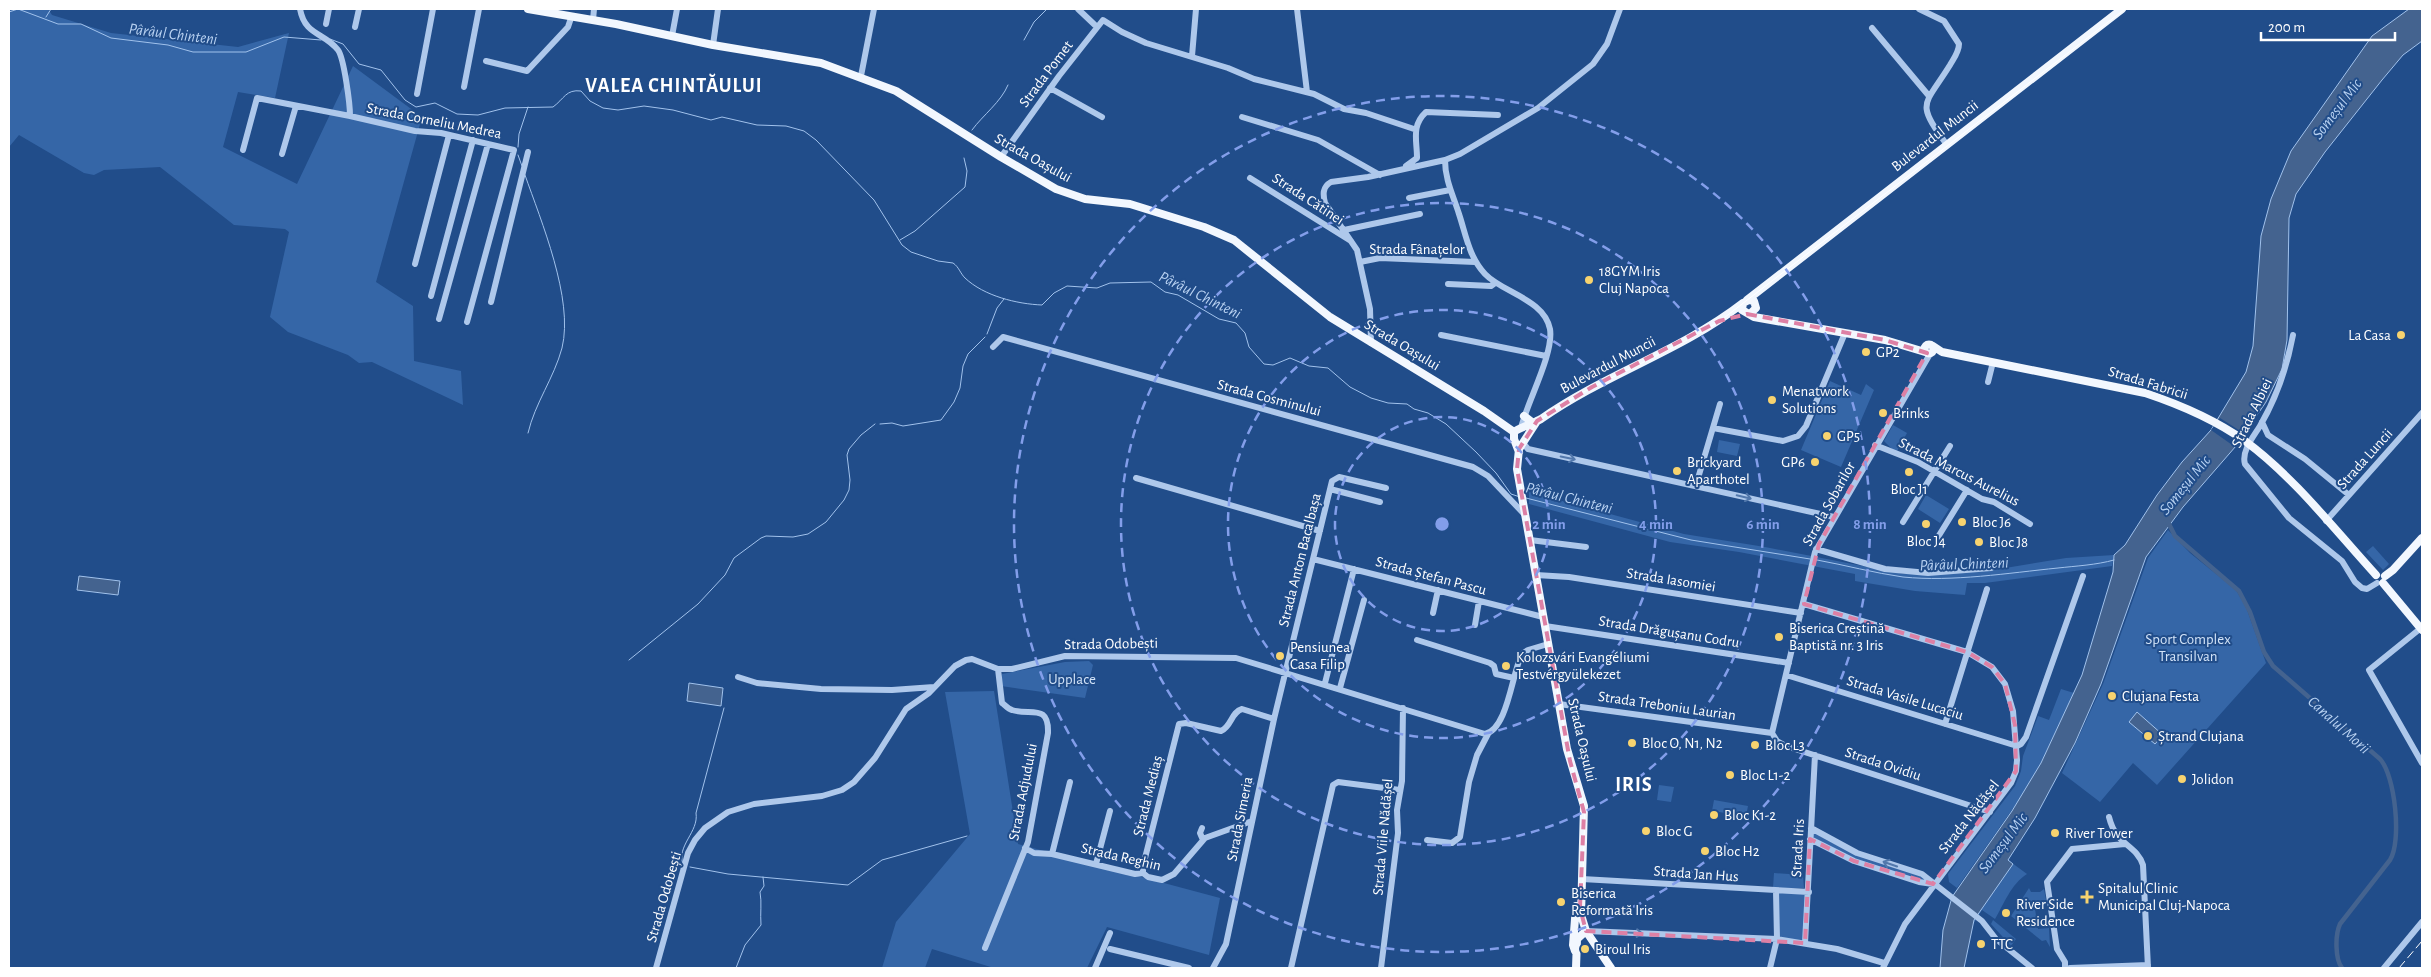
<svg xmlns="http://www.w3.org/2000/svg" width="2431" height="977" font-family="'Alegreya Sans',sans-serif">
<rect width="100%" height="100%" fill="#214d8a"/>
<path fill="#3566a7" d="M9 9H48L52 15 111 33 238 47 289 33 275 98 238 92 223 147 297 184 353 66 422 117 376 282 413 306 414 361 461 371 463 405 372 362 359 363 348 355 288 332 270 317 289 232 285 229 234 225 160 167 104 170 94 175 84 173 19 135 9 147Z
M1830 381 1861 395 1866 384 1874 390 1841 467 1801 450Z
M1893 425 1907 433 1896 453 1884 441Z
M1719 440 1740 444 1737 456 1717 452Z
M1529 492 1684 534 1765 547 1904 574 1987 571 2066 558 2114 555 2112 566 1985 583H1967L1965 595 1915 591 1855 581V574L1739 552 1670 542 1529 504Z
M1926 495 1949 509 1940 523 1918 509Z
M2168 530 2190 553 2236 590 2246 607 2266 663 2157 785 2133 763 2100 802 2062 773 2103 684 2148 558Z
M2373 546 2389 564 2383 570 2366 552Z
M1089 661 1093 665 1085 698 1001 686 1002 674 1065 662Z
M2061 689 2074 693 2041 763 2026 790 1957 888 1949 882 1948 874 2015 786 2021 771 2023 756 2038 716 2049 720Z
M994 691 1018 844 1220 898 1209 955 1107 927 1087 968H994L932 949 925 968H882L896 922 970 834 945 692Z
M1659 785 1674 787 1671 802 1657 800Z
M1714 800 1748 806 1746 816 1712 811Z
M1813 832C1847 853 1884 864 1921 876L1925 878 1924 882 1856 860 1813 838Z
M2024 836 2008 860 2027 874C2011 884 2004 904 1995 919L1982 910 1972 926 1969 907Z
M1774 873 1803 875 1804 888H1773Z
M2029 888 2031 892H2040L2044 889 2046 900 2034 902 2038 929 2049 928 2050 947 2046 940 2042 941 2011 916Z
M1776 891 1809 892 1805 943 1777 939Z
M1993 920 2016 939 2011 946 1991 924Z"/>
<path fill="#44638f" stroke="#a1c2ec" d="M2409 9H2422V41L2403 55 2382 80 2325 152 2296 194 2289 218 2287 340 2282 369 2266 402 2236 446 2183 507 2146 557 2101 684 2075 743 2035 818 2008 860 2013 864 1974 920 1964 968H1940L1943 930 1952 897 2012 811 2041 763 2082 675 2113 572 2114 555 2125 545 2157 495 2182 462 2211 430 2246 372 2253 346 2261 236 2271 199 2291 151 2372 36Z
M79 576 120 581 118 595 77 590Z
M689 683 723 688 721 706 687 701Z
M2137 712 2163 735 2155 744 2129 722Z"/>
<path fill="#214d8a" d="M2220 418 2245 434 2235 447 2211 430Z"/>
<g fill="none" stroke-linecap="round" stroke-linejoin="round">
<path stroke="#a1c2ec" stroke-width="1" d="M9 12 18 9 58 24H81L111 38 168 45 193 52H246L284 37 321 40
M46 17 51 9
M330 39 343 44 359 64 381 70 405 100 416 107 435 103 457 114 478 115 505 108 553 107C564 99 566 89 581 91L590 101 603 108 618 110 644 106 673 110 711 120 722 117 757 125 786 126 804 131 816 140 874 200 902 245 911 252 938 261 953 263C959 267 960 273 965 278 984 296 1017 304 1042 305L1054 293 1067 286 1097 288 1110 283 1151 282 1165 292 1178 295 1219 319 1236 323 1245 333 1249 347 1264 364 1273 365 1290 358 1309 366 1328 368 1350 387 1371 398 1388 403 1407 404 1414 409 1428 413 1446 424 1476 452 1496 473 1511 494 1520 497
M1024 40 1034 22 1047 9
M972 130C983 115 1001 102 1008 85
M518 147 519 134 528 107
M518 155 522 166
M525 175C541 221 574 299 562 348 554 378 535 403 528 433
M900 240 915 231 965 187 967 171 964 158
M987 334 997 308 1004 299
M880 424 892 423 903 426 941 420 954 402 960 388 963 366 968 354 985 337
M1526 498 1691 540 1810 559
M1817 560C1845 565 1874 573 1903 577 1953 582 2008 573 2058 568 2076 566 2096 565 2114 560
M629 660 698 604 725 575 734 558 761 538 766 536 793 537 808 534 826 522 844 500 849 490 850 480 847 455 849 449 861 435 875 424
M683 864C676 846 699 832 696 813L724 708
M690 867 728 874 848 885 882 860 967 836
M736 968 745 945 761 925C760 914 762 902 760 892L764 886 763 877"/>
<path stroke="#44638f" stroke-width="4.5" d="M2167 520 2175 536 2239 591 2250 612 2264 652 2273 666 2380 759C2395 775 2402 841 2390 860L2340 924C2335 935 2335 959 2342 968"/>
<path stroke="#aec8eb" stroke-width="6" d="M300 9C305 36 324 32 338 50 344 58 350 104 350 116
M1078 9 1097 27
M1297 9 1307 92
M1919 9 1944 21 1959 44C1959 52 1954 58 1950 65 1924 107 1915 101 1947 145
M593 20 594 9
M326 24 329 9
M355 27 359 9
M1872 28 1929 96
M672 36 677 9
M713 45 718 9
M1192 56 1196 9
M486 61 527 71 568 27 571 18
M861 76 874 9
M464 87 479 9
M1050 88 1102 117
M417 94 433 9
M1242 117 1318 140 1380 175
M243 150 257 98 350 116 415 131 441 133 514 150 467 322
M282 154 296 106
M1001 157 1059 76 1103 20 1122 32 1146 43 1228 68 1254 79 1314 94 1344 109 1366 113 1414 129
M1445 160C1445 180 1453 195 1459 214 1466 235 1469 257 1485 274 1503 293 1544 299 1550 329 1554 354 1527 402 1521 428
M1406 166 1417 158C1417 140 1411 126 1426 112L1498 115
M1250 178 1351 241
M1409 198 1450 190
M1344 230 1420 214
M1360 262 1380 258 1475 262
M415 264 449 135
M1448 284 1491 286 1495 283
M431 296 473 140
M491 302 528 152
M439 319 488 144
M1441 335 1546 356
M2293 335C2287 367 2277 397 2260 426 2254 436 2241 451 2245 464L2289 518 2342 561 2355 582 2362 588 2367 589 2377 583
M1371 343 1370 309 1357 250 1325 203C1323 195 1322 187 1331 182L1368 177 1445 160 1460 154 1538 108 1593 64 1607 44 1620 9
M993 347 1003 337 1473 467 1488 476 1525 515
M1988 382 1993 362
M2262 422 2268 435 2305 459 2349 495
M1713 428 1783 441 1798 436 1806 426 1845 333
M1523 443 1528 449 1834 517
M1875 445 1918 462 1982 499 1994 502 2030 524
M1136 478 1320 531
M1696 485 1720 404
M1330 489 1380 502
M2326 521 2422 413
M1903 522 1950 446
M1938 537 1967 490
M1530 540 1586 547
M1816 549 1885 569 1928 573 1991 568
M1313 559 1543 617
M1536 575 1569 577 1801 613
M1804 604 1967 652 1992 667 2005 684 2013 711 2017 760 2016 771 2011 783 1905 924 1883 968
M1433 613 1438 590
M1475 625 1479 601
M1545 626 1789 663
M2421 628 2369 670 2422 763
M1417 640 1490 663 1494 666 1496 674 1514 678
M1786 675 2017 746
M738 677 757 683 821 689 892 690 934 687
M1325 683 1354 569
M1340 688 1364 600
M1559 704 1772 733
M1945 724 1987 589
M1772 733 1815 552 1930 354
M1772 733 1777 741 1786 746 1990 812
M2017 746 2021 744 2026 737 2083 576
M2109 817C2116 846 2136 844 2143 865L2148 968
M1202 828 1200 833 1203 840
M1811 828 1857 853 1922 874 1982 921 1996 939 2032 968
M1810 839 1854 861 1919 882 1933 884
M1427 840 1452 843 1460 837 1469 782 1477 755 1488 734
M1025 848 1034 853 1052 854 1135 874 1143 873 1148 877 1162 880 1174 874 1205 838 1252 821
M1052 854 1070 782
M1096 864 1110 811
M1143 873V866L1179 724 1186 723 1221 731C1232 726 1231 712 1242 709L1274 719
M1582 879 1809 892
M1586 931 1777 939 1837 949 1884 963
M1805 943 1815 755
M985 948 1028 842 1048 733C1049 703 1030 716 1012 710 1008 709 1005 705 1002 703L998 669
M1110 949 1189 968
M656 968 688 853 695 840 705 828 728 812 754 804 822 796 842 790 854 782 875 758 906 709 929 693 955 666 966 660 972 659 998 669H1012L1065 656 1236 658 1485 734C1508 729 1512 672 1522 654L1528 650 1548 644
M1095 968 1110 933
M1213 968 1226 944 1274 719 1332 481 1339 477 1386 488
M1291 968 1333 785 1338 782 1400 790
M1381 968 1398 833 1397 810 1402 781 1403 708
M1770 968 1777 939 1776 891
M2065 968V962L2057 949 2047 882 2072 849 2125 844
M2070 968 2148 965
M2384 968 2422 922"/>
<path stroke="#f2f7fe" stroke-width="8" d="M528 9 616 24 713 45 821 63 896 91 1001 157 1056 189 1085 199 1130 204 1204 227 1234 240 1330 317 1484 411 1514 432
M1747 300 2122 9
M1750 314 1756 308 1754 301 1749 300 1743 303 1742 310 1754 317 1885 340 1925 352
M1924.5 349a4.5 4.5 0 1 1 9 0a4.5 4.5 0 1 1-9 0Z
M1933 346 1942 352 2145 393C2181 405 2214 419 2245 441 2293 476 2335 530 2376 575
M1524 416 1533 423
M1537 421 1519 449 1517 469 1567 749 1584 806 1581 915 1586 931 1611 968
M1514 432C1518 428 1533 424 1541 419 1605 374 1681 351 1743 303
M1514 432V439L1519 452
M2385 576 2393 570 2422 538
M2383 583 2422 630
M1575 951 1573 945 1576 906
M1576 968 1577 939 1586 931"/>
<path stroke="#fff" stroke-width="1" d="M1614 968 1590 935 1582 918 1585 806 1570 761 1518 469C1517 453 1527 433 1539 421 1558 403 1588 390 1611 378 1648 360 1685 343 1720 321L2125 9"/>
<path stroke="#fff" stroke-width="1" stroke-dasharray="9 4" stroke-linecap="butt" d="M2399 968 2422 941"/>
</g>
<defs><path id="oneway-shaft" d="M-6 0H5M1.5-3L5.5 0L1.5 3" fill="none" stroke-width="1.6" stroke-linecap="round" stroke-linejoin="round" transform="scale(1.25)"/></defs>
<g stroke="#5278ac">
<use href="#oneway-shaft" transform="translate(1568 458) rotate(12)"/>
<use href="#oneway-shaft" transform="translate(1744 497) rotate(13)"/>
<use href="#oneway-shaft" transform="translate(1890 864) rotate(-161)"/>
<use href="#oneway-shaft" transform="translate(1635 933) rotate(3)"/>
</g>
<path fill="none" stroke="#dd80a5" stroke-width="4" stroke-dasharray="10 6" stroke-linejoin="round" d="M1747 314 1885 340 1927 353 1819 544 1804 604 1967 652 1992 667 2005 684 2015 725 2016 771 1933 884 1854 861 1810 839 1805 943 1586 931 1580 908 1584 812 1570 761 1517 469 1519 449 1537 421 1592 387 1719 321Z"/>
<g fill="none" stroke="#839eea" stroke-width="2.5" stroke-dasharray="9 6">
<circle cx="1442" cy="524" r="107"/>
<circle cx="1442" cy="524" r="214"/>
<circle cx="1442" cy="524" r="321"/>
<circle cx="1442" cy="524" r="428"/>
</g>
<g fill="#f7d36f" stroke="#214d8a" stroke-width="2">
<circle cx="1589" cy="280" r="5"/>
<circle cx="2401" cy="335" r="5"/>
<circle cx="1866" cy="352" r="5"/>
<circle cx="1772" cy="400" r="5"/>
<circle cx="1883" cy="413" r="5"/>
<circle cx="1827" cy="436" r="5"/>
<circle cx="1815" cy="462" r="5"/>
<circle cx="1677" cy="471" r="5"/>
<circle cx="1909" cy="472" r="5"/>
<circle cx="1962" cy="522" r="5"/>
<circle cx="1926" cy="524" r="5"/>
<circle cx="1979" cy="542" r="5"/>
<circle cx="1779" cy="637" r="5"/>
<circle cx="1280" cy="656" r="5"/>
<circle cx="1506" cy="666" r="5"/>
<circle cx="2112" cy="696" r="5"/>
<circle cx="2148" cy="736" r="5"/>
<circle cx="1632" cy="743" r="5"/>
<circle cx="1755" cy="745" r="5"/>
<circle cx="1730" cy="775" r="5"/>
<circle cx="2182" cy="779" r="5"/>
<circle cx="1714" cy="815" r="5"/>
<circle cx="1646" cy="831" r="5"/>
<circle cx="2055" cy="833" r="5"/>
<circle cx="1705" cy="851" r="5"/>
<path d="M2084.5 889.5h5v5h5v5h-5v5h-5v-5h-5v-5h5z"/>
<circle cx="1561" cy="902" r="5"/>
<circle cx="2006" cy="913" r="5"/>
<circle cx="1981" cy="944" r="5"/>
<circle cx="1585" cy="949" r="5"/>
</g>
<g text-anchor="middle" dominant-baseline="central" stroke-width="4" stroke-linejoin="round" paint-order="stroke">
<g font-size="15" fill="#fff" stroke="#214d8a">
<text transform="translate(1046 74) rotate(-53)">Strada Pomet</text>
<text transform="translate(434 121) rotate(11)">Strada Corneliu Medrea</text>
<text transform="translate(1935 136) rotate(-38)">Bulevardul Muncii</text>
<text transform="translate(1033 158) rotate(29)">Strada Oașului</text>
<text transform="translate(1308 199) rotate(33)">Strada Cătinei</text>
<text x="1417" y="249">Strada Fânațelor</text>
<text transform="translate(1402 345) rotate(31)">Strada Oașului</text>
<text transform="translate(1608 365) rotate(-28)">Bulevardul Muncii</text>
<text transform="translate(2148 383) rotate(17)">Strada Fabricii</text>
<text transform="translate(1269 398) rotate(15)">Strada Cosminului</text>
<text transform="translate(2252 413) rotate(-64)">Strada Albiei</text>
<text transform="translate(2365 459) rotate(-48)">Strada Luncii</text>
<text transform="translate(1959 472) rotate(27)">Strada Marcus Aurelius</text>
<text transform="translate(1829 504) rotate(-61)">Strada Sobarilor</text>
<text transform="translate(1300 560) rotate(-76)">Strada Anton Bacalbașa</text>
<text transform="translate(1431 576) rotate(15)">Strada Ștefan Pascu</text>
<text transform="translate(1671 580) rotate(9)">Strada Iasomiei</text>
<text transform="translate(1669 632) rotate(9)">Strada Drăgușanu Codru</text>
<text transform="translate(1111 644) rotate(-1)">Strada Odobești</text>
<text transform="translate(1905 698) rotate(17)">Strada Vasile Lucaciu</text>
<text transform="translate(1667 706) rotate(8)">Strada Treboniu Laurian</text>
<text transform="translate(1582 740) rotate(77)">Strada Oașului</text>
<text transform="translate(1883 764) rotate(18)">Strada Ovidiu</text>
<text transform="translate(1023 792) rotate(-79)">Strada Adjudului</text>
<text transform="translate(1148 796) rotate(-76)">Strada Mediaș</text>
<text transform="translate(1969 817) rotate(-52)">Strada Nădășel</text>
<text transform="translate(1240 819) rotate(-79)">Strada Simeria</text>
<text transform="translate(1383 837) rotate(-85)">Strada Viile Nădășel</text>
<text transform="translate(1798 848) rotate(-87)">Strada Iris</text>
<text transform="translate(1121 857) rotate(13)">Strada Reghin</text>
<text transform="translate(1696 874) rotate(4)">Strada Jan Hus</text>
<text transform="translate(664 897) rotate(-74)">Strada Odobești</text>
</g>
<g font-size="15" fill="#fff" stroke="#214d8a" text-anchor="start">
<text x="1599" y="271">18GYM Iris<tspan x="1599" dy="17">Cluj Napoca</tspan></text>
<text x="2391" y="335" text-anchor="end">La Casa</text>
<text x="1876" y="352">GP2</text>
<text x="1782" y="391">Menatwork<tspan x="1782" dy="17">Solutions</tspan></text>
<text x="1893" y="413">Brinks</text>
<text x="1837" y="436">GP5</text>
<text x="1687" y="462">Brickyard<tspan x="1687" dy="17">Aparthotel</tspan></text>
<text x="1805" y="462" text-anchor="end">GP6</text>
<text x="1909" y="489" text-anchor="middle">Bloc J1</text>
<text x="1972" y="522">Bloc J6</text>
<text x="1926" y="541" text-anchor="middle">Bloc J4</text>
<text x="1989" y="542">Bloc J8</text>
<text x="1789" y="628">Biserica Creștină<tspan x="1789" dy="17">Baptistă nr. 3 Iris</tspan></text>
<text x="1290" y="647">Pensiunea<tspan x="1290" dy="17">Casa Filip</tspan></text>
<text x="1516" y="657">Kolozsvári Evangéliumi<tspan x="1516" dy="17">Testvérgyülekezet</tspan></text>
<text x="2122" y="696">Clujana Festa</text>
<text x="2158" y="736">Ștrand Clujana</text>
<text x="1642" y="743">Bloc O, N1, N2</text>
<text x="1765" y="745">Bloc L3</text>
<text x="1740" y="775">Bloc L1-2</text>
<text x="2192" y="779">Jolidon</text>
<text x="1724" y="815">Bloc K1-2</text>
<text x="1656" y="831">Bloc G</text>
<text x="2065" y="833">River Tower</text>
<text x="1715" y="851">Bloc H2</text>
<text x="2098" y="888">Spitalul Clinic<tspan x="2098" dy="17">Municipal Cluj-Napoca</tspan></text>
<text x="1571" y="893">Biserica<tspan x="1571" dy="17">Reformată Iris</tspan></text>
<text x="2016" y="904">River Side<tspan x="2016" dy="17">Residence</tspan></text>
<text x="1991" y="944">TTC</text>
<text x="1595" y="949">Biroul Iris</text>
</g>
<g font-size="15" fill="#d2e3f8" stroke="#214d8a">
<text x="2188" y="639">Sport Complex<tspan x="2188" dy="17">Transilvan</tspan></text>
<text x="1072" y="679">Upplace</text>
</g>
<g font-size="16" font-style="italic" fill="#b9d2f2" stroke="#214d8a">
<text transform="translate(173 34) rotate(7)">Pârâul Chinteni</text>
<text transform="translate(2337 109) rotate(-53)">Someșul Mic</text>
<text transform="translate(1200 295) rotate(26)">Pârâul Chinteni</text>
<text transform="translate(2185 485) rotate(-51)">Someșul Mic</text>
<text transform="translate(1569 498) rotate(14)">Pârâul Chinteni</text>
<text transform="translate(1964 564) rotate(-2)">Pârâul Chinteni</text>
<text transform="translate(2339 725) rotate(42)">Canalul Morii</text>
<text transform="translate(2003 843) rotate(-53)">Someșul Mic</text>
</g>
<g font-size="20" font-weight="bold" letter-spacing="1" fill="#fff" stroke="#214d8a">
<text x="674" y="86">VALEA CHINTĂULUI</text>
<text x="1634" y="785">IRIS</text>
</g>
</g>
<circle cx="1442" cy="524" r="8" fill="#839eea" stroke="#214d8a" stroke-width="2.5"/>
<g font-size="15" text-anchor="middle" font-weight="bold" fill="#839eea" stroke="#214d8a" stroke-width="4" stroke-linejoin="round" paint-order="stroke">
<text x="1549" y="529">2 min</text>
<text x="1656" y="529">4 min</text>
<text x="1763" y="529">6 min</text>
<text x="1870" y="529">8 min</text>
</g>
<rect width="2431" height="977" fill="none" stroke="#ffffff" stroke-width="20"/>
<path d="M2261 32v8h134v-8" fill="none" stroke="#ffffff" stroke-width="2.5"/>
<text x="2268" y="32" font-size="15" fill="#ffffff" stroke="#214d8a" stroke-width="4" paint-order="stroke">200 m</text>
</svg>
